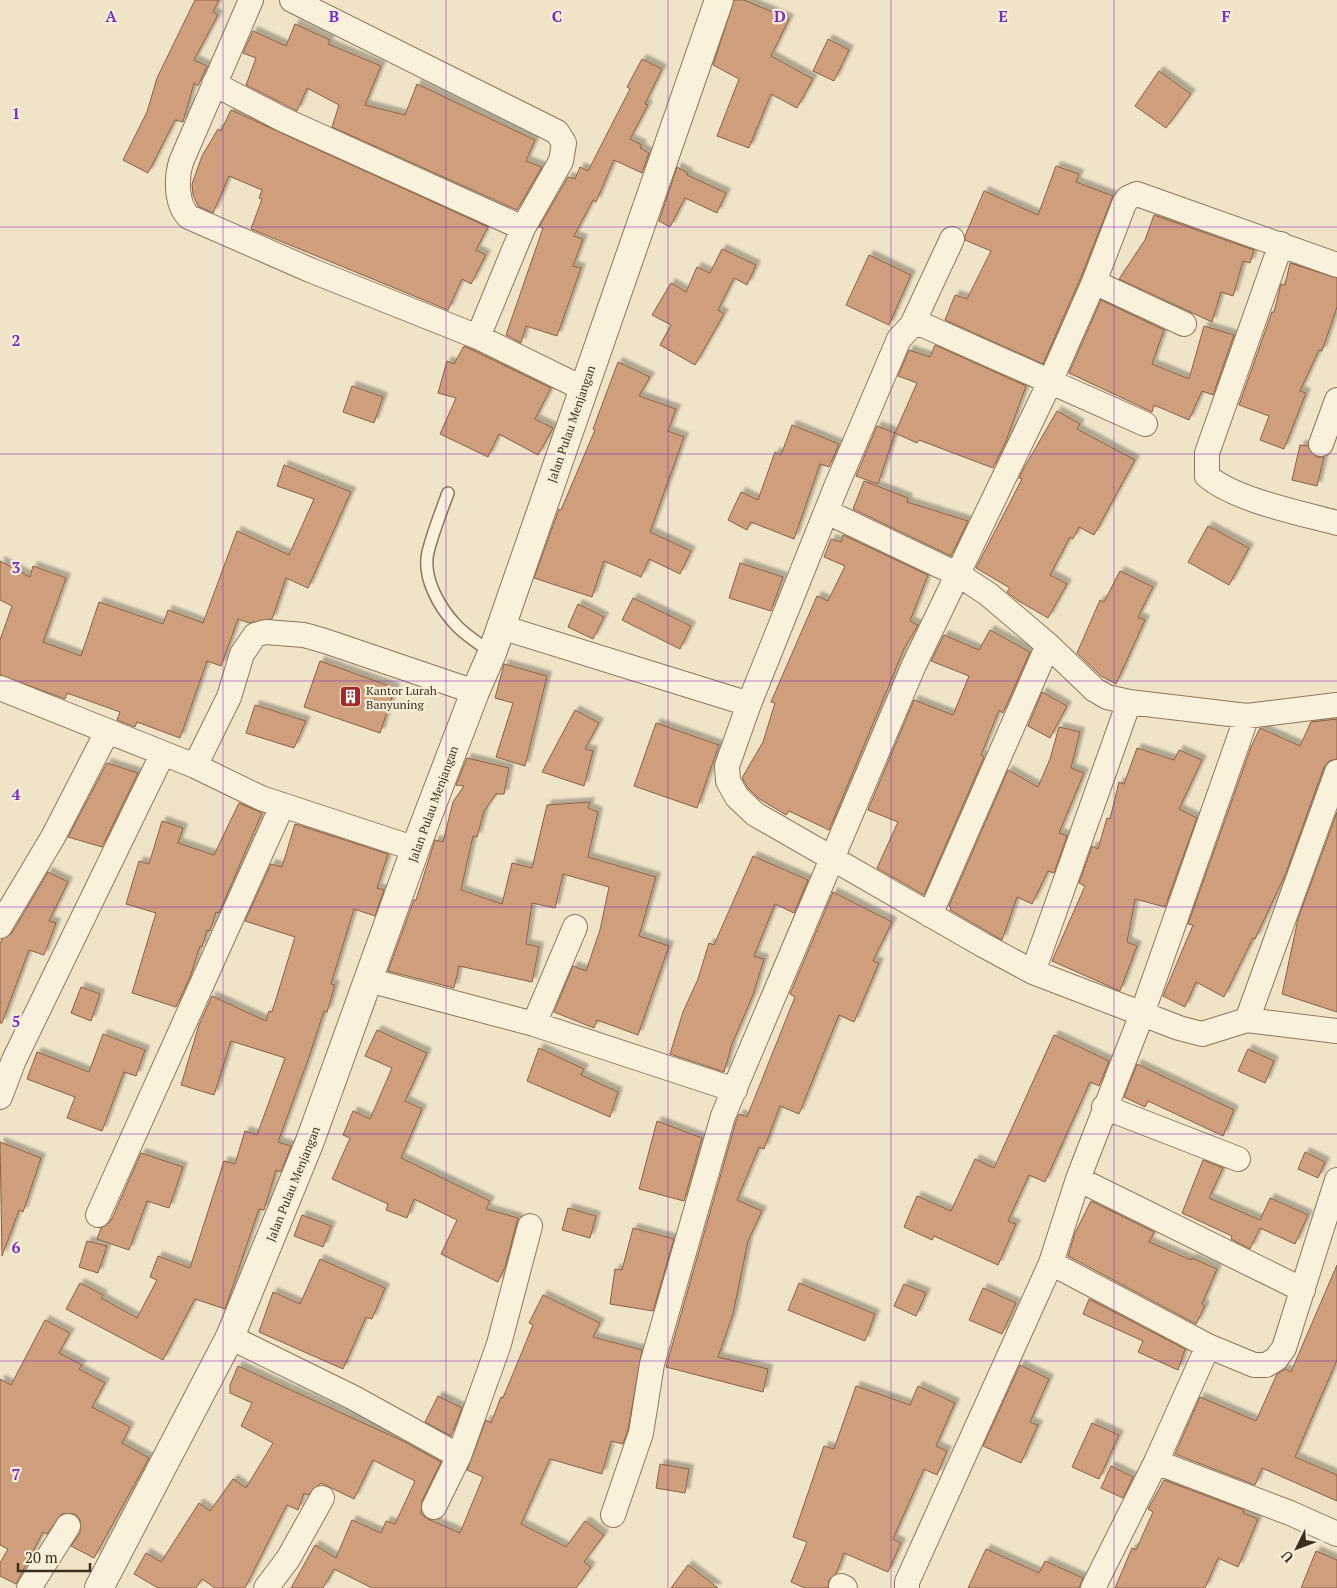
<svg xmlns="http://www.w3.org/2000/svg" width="1337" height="1588" font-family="'PT Serif',serif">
<defs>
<filter id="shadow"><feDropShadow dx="4.5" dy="-4.5" stdDeviation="1" flood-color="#0004"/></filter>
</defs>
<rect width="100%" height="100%" fill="#f0e4c8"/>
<path fill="#cf9f7d" stroke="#8d5f41" filter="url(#shadow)" d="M195 0H219L213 12 218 15 194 60 207 66 198 86 194 83 183 122 175 120 148 173 123 160 147 112 157 78Z
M734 0H744L789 19 771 56 813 79 797 108 771 94 749 148 717 136 739 79 713 65Z
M295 24 330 40 328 44 381 66 365 105 405 115 417 84 535 140 526 161 542 167 517 210 332 127 339 105 307 88 297 111 246 85 256 58 243 53 253 31 286 46Z
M828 39 849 50 834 81 813 71Z
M642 59 662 69 645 104 648 105 630 139 642 145 640 148 649 153 642 173 614 160 596 202 593 200 574 236 583 239 573 266 581 268 557 336 526 326 521 343 506 335 543 228 539 227 568 177 575 179 580 167 588 171 630 89 627 87Z
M1159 71 1191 94 1166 128 1135 106Z
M231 110 488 227 476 250 486 255 471 284 462 279 448 310 251 229 262 199 259 198 262 190 229 176 213 213 198 206 193 195 192 184 202 156 218 129 221 131Z
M1056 166 1079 174 1076 182 1113 196 1081 277 1043 364 945 320 955 295 967 299 991 251 965 240V236L984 191 1038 215Z
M677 167 688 173 687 175 726 193 717 213 685 198 670 227 659 221Z
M1154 215 1254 250 1250 263 1243 261 1233 296 1221 292 1212 322 1119 279 1145 240Z
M722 249 756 265 747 285 734 278 718 310 724 314 695 365 660 345 671 325 652 315 671 283 686 292 697 267 710 273Z
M869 255 911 275 889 325 846 305Z
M1290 263 1337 278V307L1322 351 1319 350 1300 391 1306 393 1284 449 1260 440 1269 416 1239 405 1272 312H1274L1281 284 1285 285Z
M1101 300 1164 330 1152 364 1189 379 1204 326 1234 335 1213 395 1202 391 1189 420 1154 405 1152 412 1069 373Z
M935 345 1026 386 1006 441 993 468 919 440 917 443 895 433 878 484 856 476 877 426 895 433 917 383 898 376 909 350 930 357Z
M464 346 551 388 535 419 553 428 538 455 499 434 488 457 440 434 456 398 438 393 447 361 454 364Z
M618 362 650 377 639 396 676 409 668 431 684 437 650 532 691 551 680 574 649 559 641 577 604 561 592 597 534 578 559 509 561 510 595 430 593 429Z
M352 386 383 397 374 423 343 412Z
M1057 411 1080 424 1077 429 1135 460 1094 535 1079 527 1073 539 1070 537 1050 575 1067 584 1048 618 1017 600 1007 592 1010 588 976 568 1022 479 1019 478 1024 468Z
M792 425 839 444 829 467 820 464 794 539 751 522 747 530 728 520 741 492 758 500 775 452 781 455Z
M1300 445 1308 446 1316 457H1324L1317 486 1292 480Z
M284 465 351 492 308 588 286 578 272 619 249 623 238 619 221 666 207 661 180 738 137 722 135 727 117 720 120 712 67 693 65 699 0 675V640L12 606 0 600V561L30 577 33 566 66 578 43 642 81 656 99 602 163 624 168 610 203 623 237 531 289 555 314 499 277 486Z
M864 481 908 498 907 502 968 521 951 556 853 509Z
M1208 526 1249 548 1229 585 1188 562Z
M843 535 928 575 910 621 918 625 904 649 829 830 789 811 786 815 758 798 748 788 742 778 763 742 775 703 771 702 817 596 828 601 845 566 824 557 831 539 841 542Z
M740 563 783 577 771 611 729 598Z
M1120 571 1153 587 1138 617 1145 620 1116 684 1101 676 1077 653 1100 600 1104 602Z
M633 598 691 626 680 649 622 620Z
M578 604 604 617 593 639 568 627Z
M990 630 1030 652 1003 713 999 710 981 755 984 757 924 895 877 868 898 822 868 810 914 700 953 715 969 676 931 661 944 635 979 650Z
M320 661 395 688 380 733 304 707Z
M504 664 547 676 525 766 496 757 513 703 495 698Z
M1042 692 1067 706 1050 738 1028 726Z
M255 705 306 721 294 748 246 733Z
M575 710 599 723 585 749 593 751 584 786 542 772Z
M1337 719V759L1329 761 1324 767 1286 873 1255 939 1253 938 1224 997 1196 982 1185 1007 1163 996 1193 925 1188 924 1251 747 1260 728 1300 746 1311 722Z
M656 723 719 745 697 808 634 786Z
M1059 727 1080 732 1071 768 1084 773 1059 833 1067 836 1054 873 1048 871 1032 904 1017 897 1002 940 950 910 951 908 949 906 1008 770 1038 787 1050 759Z
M1137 748 1174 760 1179 750 1202 760 1179 809 1197 818 1165 907 1135 899 1127 942 1137 946 1120 991 1052 961 1085 886 1079 883 1092 846 1098 849 1107 818 1110 819 1119 782 1124 784Z
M467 758 509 768 504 794H496L484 811 477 837 473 836 461 890 502 904 512 863 532 868 547 805 590 802 588 808 598 812 588 857 656 877 639 936 669 946 638 1035 597 1020 594 1028 554 1012 573 966 586 971 600 930 609 887 563 874 555 908 532 903 526 944 539 947 532 982 459 966 454 988 388 971 414 900H416L435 840 443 842 453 802 464 786 456 785Z
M107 763 138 773 102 847 68 837Z
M239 803 262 813 219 913 216 912 210 931 207 930 202 947 200 946 190 977 176 1007 132 993 156 913 126 904 139 861 149 864 162 821 183 828 178 843 214 855Z
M1337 812V1012L1282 994 1298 919Z
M295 824 388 854 377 888 384 890 375 916 354 909 331 984 335 985 327 1012 324 1011 309 1057 278 1142 291 1146 281 1172 276 1170 264 1210 259 1209 225 1309 195 1299 163 1360 66 1309 80 1283 103 1295 101 1298 137 1318 157 1280 150 1277 158 1256 190 1268 224 1161 235 1164 245 1131 257 1135 285 1058 231 1041 214 1095 181 1085 199 1025 212 996 266 1021 269 1011 272 1012 295 937 245 921 271 864 282 867Z
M753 856 808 880 794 913 775 904 754 956 764 959 753 995 732 1044 724 1072 670 1054 683 1012 698 979 709 943 714 945Z
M48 872 68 882 49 921 56 923 44 955 29 950 2 1023H0V944L2 939 12 933Z
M833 892 892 922 873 961 879 963 854 1022 839 1015 799 1114 780 1106 764 1149 759 1147 737 1200 762 1211 748 1241 733 1314 718 1357 768 1369 763 1392 666 1367 736 1121 739 1114 747 1117 795 997 790 994Z
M81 987 100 994 91 1021 71 1013Z
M377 1030 427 1053 405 1101 422 1109 401 1158 490 1201 486 1209 518 1218 505 1267 498 1282 441 1254 457 1220 414 1199 407 1218 386 1210 388 1204 332 1179 350 1138 343 1135 353 1111 370 1119 392 1068 365 1056Z
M103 1034 145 1050 136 1076 124 1072 102 1131 67 1118 75 1097 27 1079 37 1052 89 1072Z
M1054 1035 1109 1061 1099 1086 1090 1082 1045 1182 1029 1175 1008 1221 1016 1224 998 1265 934 1236 932 1240 904 1227 917 1196 951 1211 975 1159 994 1168Z
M539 1048 584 1069 581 1075 618 1092 610 1117 527 1081Z
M1248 1049 1274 1061 1265 1083 1238 1071Z
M1137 1064 1234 1110 1223 1136 1148 1101 1145 1107 1124 1097Z
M657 1121 702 1138 684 1201 639 1189Z
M0 1142 41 1158 23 1212 19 1210 2 1256Z
M1305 1152 1325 1162 1318 1178 1298 1169Z
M141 1153 183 1167 169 1208 147 1201 129 1250 97 1239 101 1228 111 1221Z
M1203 1160 1223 1168 1209 1198 1260 1220 1270 1198 1308 1215 1295 1244 1260 1228 1250 1249 1231 1239 1232 1236 1182 1213Z
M1091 1201 1154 1232 1149 1242 1191 1260 1192 1258 1217 1269 1202 1304 1205 1306 1196 1324 1068 1256 1075 1233Z
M568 1208 596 1216 590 1238 562 1230Z
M302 1215 331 1226 323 1247 294 1236Z
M633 1228 674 1239 653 1311 610 1304 615 1269 622 1270Z
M87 1241 107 1246 98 1273 79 1267Z
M320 1259 385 1288 372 1319 366 1317 343 1369 259 1332 273 1292 300 1304Z
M1337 1265V1360L1295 1457 1337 1475V1501L1262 1468 1255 1485 1175 1454 1200 1397 1256 1421 1277 1374 1285 1369 1291 1372Z
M799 1283 875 1314 865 1341 788 1310Z
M904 1284 926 1293 916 1316 894 1306Z
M983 1288 1016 1303 1002 1334 969 1320Z
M543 1295 600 1323 593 1337 642 1350 628 1430 623 1444 611 1441 602 1474 550 1459 521 1524 566 1547 585 1521 604 1535 584 1562 591 1567 576 1588H372L334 1569 323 1588H291L315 1545 336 1558 352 1520 381 1533 386 1521 395 1524 415 1481 373 1460 354 1499 321 1483 308 1495 304 1493 298 1510 287 1505 245 1588H215L202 1579 196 1588H158L134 1574 146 1553 161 1562 199 1503 210 1511 233 1479 246 1488 273 1443 241 1426 252 1403 230 1393V1385L238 1366 403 1441 441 1462 422 1501 421 1514 428 1519 460 1533 483 1477 467 1470 486 1420 491 1423 501 1397 503 1398 533 1325 529 1323Z
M1089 1299 1185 1349 1178 1370 1138 1352 1143 1341 1083 1314Z
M45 1320 70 1333 59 1353 82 1365 79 1369 105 1383 92 1407 130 1427 122 1443 149 1458 94 1558 71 1546 80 1533V1520L75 1514H62L47 1534 43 1532 16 1584 0 1576V1563L8 1549 0 1545V1379L11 1385Z
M1020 1365 1049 1379 1030 1422 1038 1425 1021 1463 983 1446Z
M856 1386 910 1405 918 1386 955 1403 936 1446 947 1451 937 1475 924 1469 893 1539 901 1543 888 1572 844 1553 836 1574 829 1580 828 1588H805L791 1582 807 1542 793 1537 824 1446 834 1449Z
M438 1396 462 1408 451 1436 425 1422Z
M1092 1423 1119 1435 1099 1479 1072 1467Z
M660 1464 689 1469 685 1493 656 1488Z
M1111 1466 1133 1477 1123 1498 1101 1488Z
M1164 1480 1244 1510 1243 1513 1258 1519 1238 1567 1218 1558 1205 1588H1115L1132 1548 1136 1550 1153 1512 1148 1509Z
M986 1549 1039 1573 1045 1561 1083 1578 1079 1588H968Z
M1316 1551 1337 1560V1588H1301Z
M688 1565 718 1588H671Z"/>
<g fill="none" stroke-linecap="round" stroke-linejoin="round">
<defs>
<path id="service" d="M448 493C441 512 433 532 428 552 422 577 439 607 456 625 466 636 480 644 492 653"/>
<path id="minor" d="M251 0 181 162C176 178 176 205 189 217L310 270 478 337 584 389
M292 0 557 132 564 143 561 161 523 228 478 337
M214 84 282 119 523 228
M952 239 912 325 899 339 836 487 749 704 727 766 728 781 737 797 755 814 983 945 1033 972 1179 1028 1202 1034 1247 1020 1337 1031
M1281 244 1207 453V476C1235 500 1300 513 1337 523
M1094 282 1184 324
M912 325H923L1145 424
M1321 444 1337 400
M827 512 959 575 988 594 1048 645 1095 690 1107 697 1129 702 1247 716 1337 705
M501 627 749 704
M0 688 195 766 261 798 416 849
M195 766 229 697 242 654 255 635 266 632 304 635 325 641 475 692
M930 915 1048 645
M0 926 53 837 107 732
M1033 972 1129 702
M368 980 534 1024 735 1090
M1247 1020 1337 772
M534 1024 575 927
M0 1097 14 1060 162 755
M1104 1107 1238 1159
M1078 1179 1142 1014 1247 716
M98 1215 282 806
M1051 1263 1208 1346 1254 1365H1266L1276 1359 1284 1348 1337 1180
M230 1337 354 1398 459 1456
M1156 1462 1290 1513 1337 1534
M434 1507 459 1456 499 1344 530 1226
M613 1515 641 1433 652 1364 723 1116 914 665 1050 382 1094 282 1124 204 1128 198 1137 194 1337 265
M841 1586 845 1588
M29 1588 68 1526
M266 1588 288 1559 322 1498
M907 1588V1582L1051 1263 1078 1179 1303 1290
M1093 1588 1156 1462 1208 1346"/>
<path id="tertiary" d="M99 1588 230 1337 310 1141 420 836 475 692 492 653 719 0"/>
</defs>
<use href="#service" stroke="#8d765c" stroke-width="14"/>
<use href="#minor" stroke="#8d765c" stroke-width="26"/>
<use href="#tertiary" stroke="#8d765c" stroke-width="30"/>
<use href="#service" stroke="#faf1dc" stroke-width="11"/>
<use href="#minor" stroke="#faf1dc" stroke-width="24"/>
<use href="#tertiary" stroke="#faf1dc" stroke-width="28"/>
</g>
<path fill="none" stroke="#7b2cbf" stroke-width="1" stroke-opacity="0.55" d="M223 0V1588M446 0V1588M668 0V1588M891 0V1588M1114 0V1588M0 227H1337M0 454H1337M0 681H1337M0 907H1337M0 1134H1337M0 1361H1337"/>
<defs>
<symbol id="building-square" viewBox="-11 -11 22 22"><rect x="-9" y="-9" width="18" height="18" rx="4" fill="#9e2a2b" stroke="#f7eed8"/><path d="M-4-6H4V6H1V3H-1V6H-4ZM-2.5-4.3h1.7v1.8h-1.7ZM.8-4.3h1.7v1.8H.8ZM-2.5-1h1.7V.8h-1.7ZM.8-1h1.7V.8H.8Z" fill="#fff"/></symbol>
</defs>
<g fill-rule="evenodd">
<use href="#building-square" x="338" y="684" width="25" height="25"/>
</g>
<g text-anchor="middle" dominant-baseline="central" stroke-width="4.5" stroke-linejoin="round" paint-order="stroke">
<g font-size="12" fill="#3d2e20" stroke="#f7eed8">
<text transform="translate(571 424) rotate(-71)">Jalan Pulau Menjangan</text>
<text transform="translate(433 804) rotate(-70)">Jalan Pulau Menjangan</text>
<text transform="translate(293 1184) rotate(-68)">Jalan Pulau Menjangan</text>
</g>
<g font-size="12" fill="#3d2e20" stroke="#f7eed8" text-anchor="start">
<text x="366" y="690">Kantor Lurah<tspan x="366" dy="14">Banyuning</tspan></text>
</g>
</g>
<g font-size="16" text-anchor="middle" font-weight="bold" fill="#7b2cbf" stroke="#f7eed8" stroke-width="4.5" stroke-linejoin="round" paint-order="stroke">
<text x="111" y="22">A</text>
<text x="334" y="22">B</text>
<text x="557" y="22">C</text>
<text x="780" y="22">D</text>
<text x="1003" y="22">E</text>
<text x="1226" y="22">F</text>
<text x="16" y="119">1</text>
<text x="16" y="346">2</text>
<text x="16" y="573">3</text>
<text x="16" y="800">4</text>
<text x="16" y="1027">5</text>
<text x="16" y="1253">6</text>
<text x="16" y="1480">7</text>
</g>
<g transform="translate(1297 1548) rotate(228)" stroke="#f7eed8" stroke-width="4" paint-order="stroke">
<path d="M0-4L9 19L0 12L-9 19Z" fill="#3d2e20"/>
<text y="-8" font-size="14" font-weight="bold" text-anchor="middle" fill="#3d2e20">U</text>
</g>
<path d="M18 1563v8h72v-8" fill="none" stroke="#3d2e20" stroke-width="2.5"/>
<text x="25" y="1563" font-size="15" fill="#3d2e20" stroke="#f7eed8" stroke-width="4" paint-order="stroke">20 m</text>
</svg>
